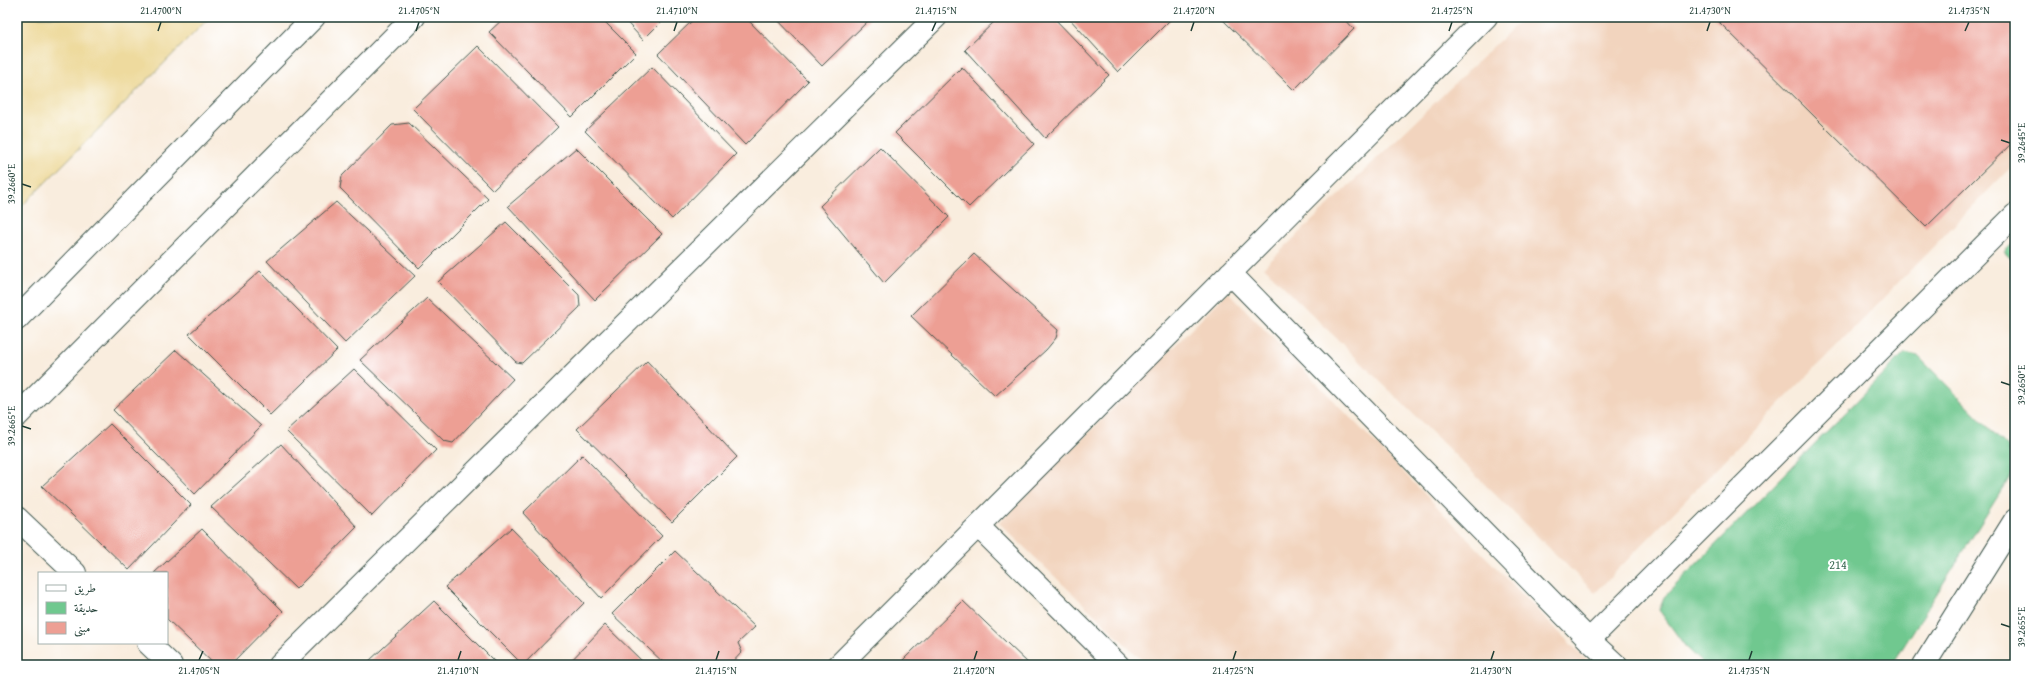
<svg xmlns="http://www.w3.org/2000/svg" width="2032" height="682" font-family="'Gentium Book Plus',Amiri,serif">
<rect width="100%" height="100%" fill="#fff"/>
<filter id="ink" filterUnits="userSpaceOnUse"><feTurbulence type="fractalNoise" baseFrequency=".025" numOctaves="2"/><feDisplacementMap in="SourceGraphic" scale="8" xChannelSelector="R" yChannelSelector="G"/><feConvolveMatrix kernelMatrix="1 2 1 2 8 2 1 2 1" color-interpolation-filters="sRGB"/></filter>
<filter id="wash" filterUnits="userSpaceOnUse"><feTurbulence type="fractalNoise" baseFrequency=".012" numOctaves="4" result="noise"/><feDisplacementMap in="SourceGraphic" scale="16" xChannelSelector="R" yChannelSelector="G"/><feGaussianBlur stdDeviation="0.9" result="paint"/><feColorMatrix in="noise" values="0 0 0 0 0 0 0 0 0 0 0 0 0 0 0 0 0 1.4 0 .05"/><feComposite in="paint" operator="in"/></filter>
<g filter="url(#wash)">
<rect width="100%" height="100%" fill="#f9edde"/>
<path fill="#f2d4be" d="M1524 17H2015V163L1595 593 1264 267Z
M1228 292 1591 665H1147L999 523Z"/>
<path fill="#70c88f" stroke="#488262" d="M2015 241V263L2004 252Z
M1904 353 1918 356 2008 447 2015 469 1892 665H1705L1685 646 1659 610 1664 597Z"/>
<path fill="#eeda9e" stroke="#868c69" d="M17 17H210L17 211Z"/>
<g id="blocks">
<path fill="#ed9f94" d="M505 17H600L636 53 572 117 489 32Z
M622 17H666L643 40Z
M696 17H745L808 81 745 145 658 54Z
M775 17H872L822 66Z
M999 17H1053L1109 75 1045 138 965 50Z
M1068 17H1173L1118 72Z
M1220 17H1343L1354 29 1294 90Z
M1714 17H2015V140L1926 227Z
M478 46 558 127 493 190 413 109Z
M652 67 736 154 672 219 585 131Z
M962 67 1034 144 969 207 895 133Z
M409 123 488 199 419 268 340 188 342 176 392 125Z
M880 147 949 217 884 283 820 206Z
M576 148 662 234 595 300 508 206Z
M336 202 415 276 345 343 267 261Z
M506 222 579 295 580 307 522 363 516 362 438 282Z
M974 254 1058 330 1056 338 1046 350 995 396 911 316Z
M260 271 337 350 270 415 189 334Z
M427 298 513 379 453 443 444 441 360 360Z
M176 350 261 426 195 494 113 410Z
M647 361 737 457 672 522 577 429Z
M354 369 436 450 372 516 286 431Z
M110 424 191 505 129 570 42 486Z
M281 444 357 527 296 589 211 507Z
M582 455 662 536 601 598 523 513Z
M511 528 584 603 523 665 445 587Z
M202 529 283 611 230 665H215L167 619V573H154Z
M675 551 755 627 738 643 742 652 730 665H666L612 614Z
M434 601 498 665H373L369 661Z
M963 601 1030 665H909L903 660Z
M605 625 646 665H567Z"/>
</g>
</g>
<g filter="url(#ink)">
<use href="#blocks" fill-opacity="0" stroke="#40574e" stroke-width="1"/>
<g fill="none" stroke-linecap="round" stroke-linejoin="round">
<defs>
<path id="minor" d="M1230 273 1589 640 1616 665
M17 319 314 17
M17 416 414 17
M17 518 75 573
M978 526 1118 665
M1589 640 2015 215
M148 643 171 665
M280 665 936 17
M839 665 1486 17
M1924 665 2015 520"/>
</defs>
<use href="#minor" stroke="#40574e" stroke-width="24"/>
<use href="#minor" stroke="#fff" stroke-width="22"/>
</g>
</g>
<path fill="none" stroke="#1f3d34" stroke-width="1.5" d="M158 31 161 22M416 31 419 22M674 31 677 22M932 31 936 22M1191 31 1194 22M1449 31 1452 22M1707 31 1710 22M1965 31 1969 22M2001 140 2010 143M22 184 31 187M2001 382 2010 385M22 426 31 429M2001 624 2010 627M199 660 203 651M458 660 461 651M716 660 719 651M974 660 977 651M1233 660 1236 651M1491 660 1494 651M1749 660 1752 651"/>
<g text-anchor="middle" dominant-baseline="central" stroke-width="4" stroke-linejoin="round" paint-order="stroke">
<g font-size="12" fill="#37674f" stroke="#fff">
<text x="1838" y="564">214</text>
</g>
</g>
<rect width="2032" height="682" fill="none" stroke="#fff" stroke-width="44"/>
<rect x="38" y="572" width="130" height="72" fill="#ffffff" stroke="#a5b1ae"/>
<rect x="46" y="585" width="20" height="6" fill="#ffffff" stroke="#a5b1ae"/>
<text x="74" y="592" font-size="12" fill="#1f3d34">طريق</text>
<rect x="46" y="602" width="20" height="12" fill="#70c88f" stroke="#a5b1ae"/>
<text x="74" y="612" font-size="12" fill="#1f3d34">حديقة</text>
<rect x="46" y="622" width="20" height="12" fill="#ed9f94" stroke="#a5b1ae"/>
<text x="74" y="632" font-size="12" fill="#1f3d34">مبنى</text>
<rect x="22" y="22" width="1988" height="638" fill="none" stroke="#1f3d34" stroke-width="1.5"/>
<g font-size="10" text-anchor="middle" fill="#1f3d34">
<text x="161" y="14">21.4700°N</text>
<text x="419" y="14">21.4705°N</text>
<text x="677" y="14">21.4710°N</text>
<text x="936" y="14">21.4715°N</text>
<text x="1194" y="14">21.4720°N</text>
<text x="1452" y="14">21.4725°N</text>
<text x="1710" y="14">21.4730°N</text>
<text x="1969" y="14">21.4735°N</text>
<text transform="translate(2021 143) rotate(-90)" y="4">39.2645°E</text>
<text transform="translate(11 184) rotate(-90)" y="4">39.2660°E</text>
<text transform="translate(2021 385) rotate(-90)" y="4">39.2650°E</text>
<text transform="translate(11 426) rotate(-90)" y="4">39.2665°E</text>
<text transform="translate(2021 627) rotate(-90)" y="4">39.2655°E</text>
<text x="199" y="674">21.4705°N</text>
<text x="458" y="674">21.4710°N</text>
<text x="716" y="674">21.4715°N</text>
<text x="974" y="674">21.4720°N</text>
<text x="1233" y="674">21.4725°N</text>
<text x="1491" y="674">21.4730°N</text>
<text x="1749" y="674">21.4735°N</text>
</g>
</svg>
